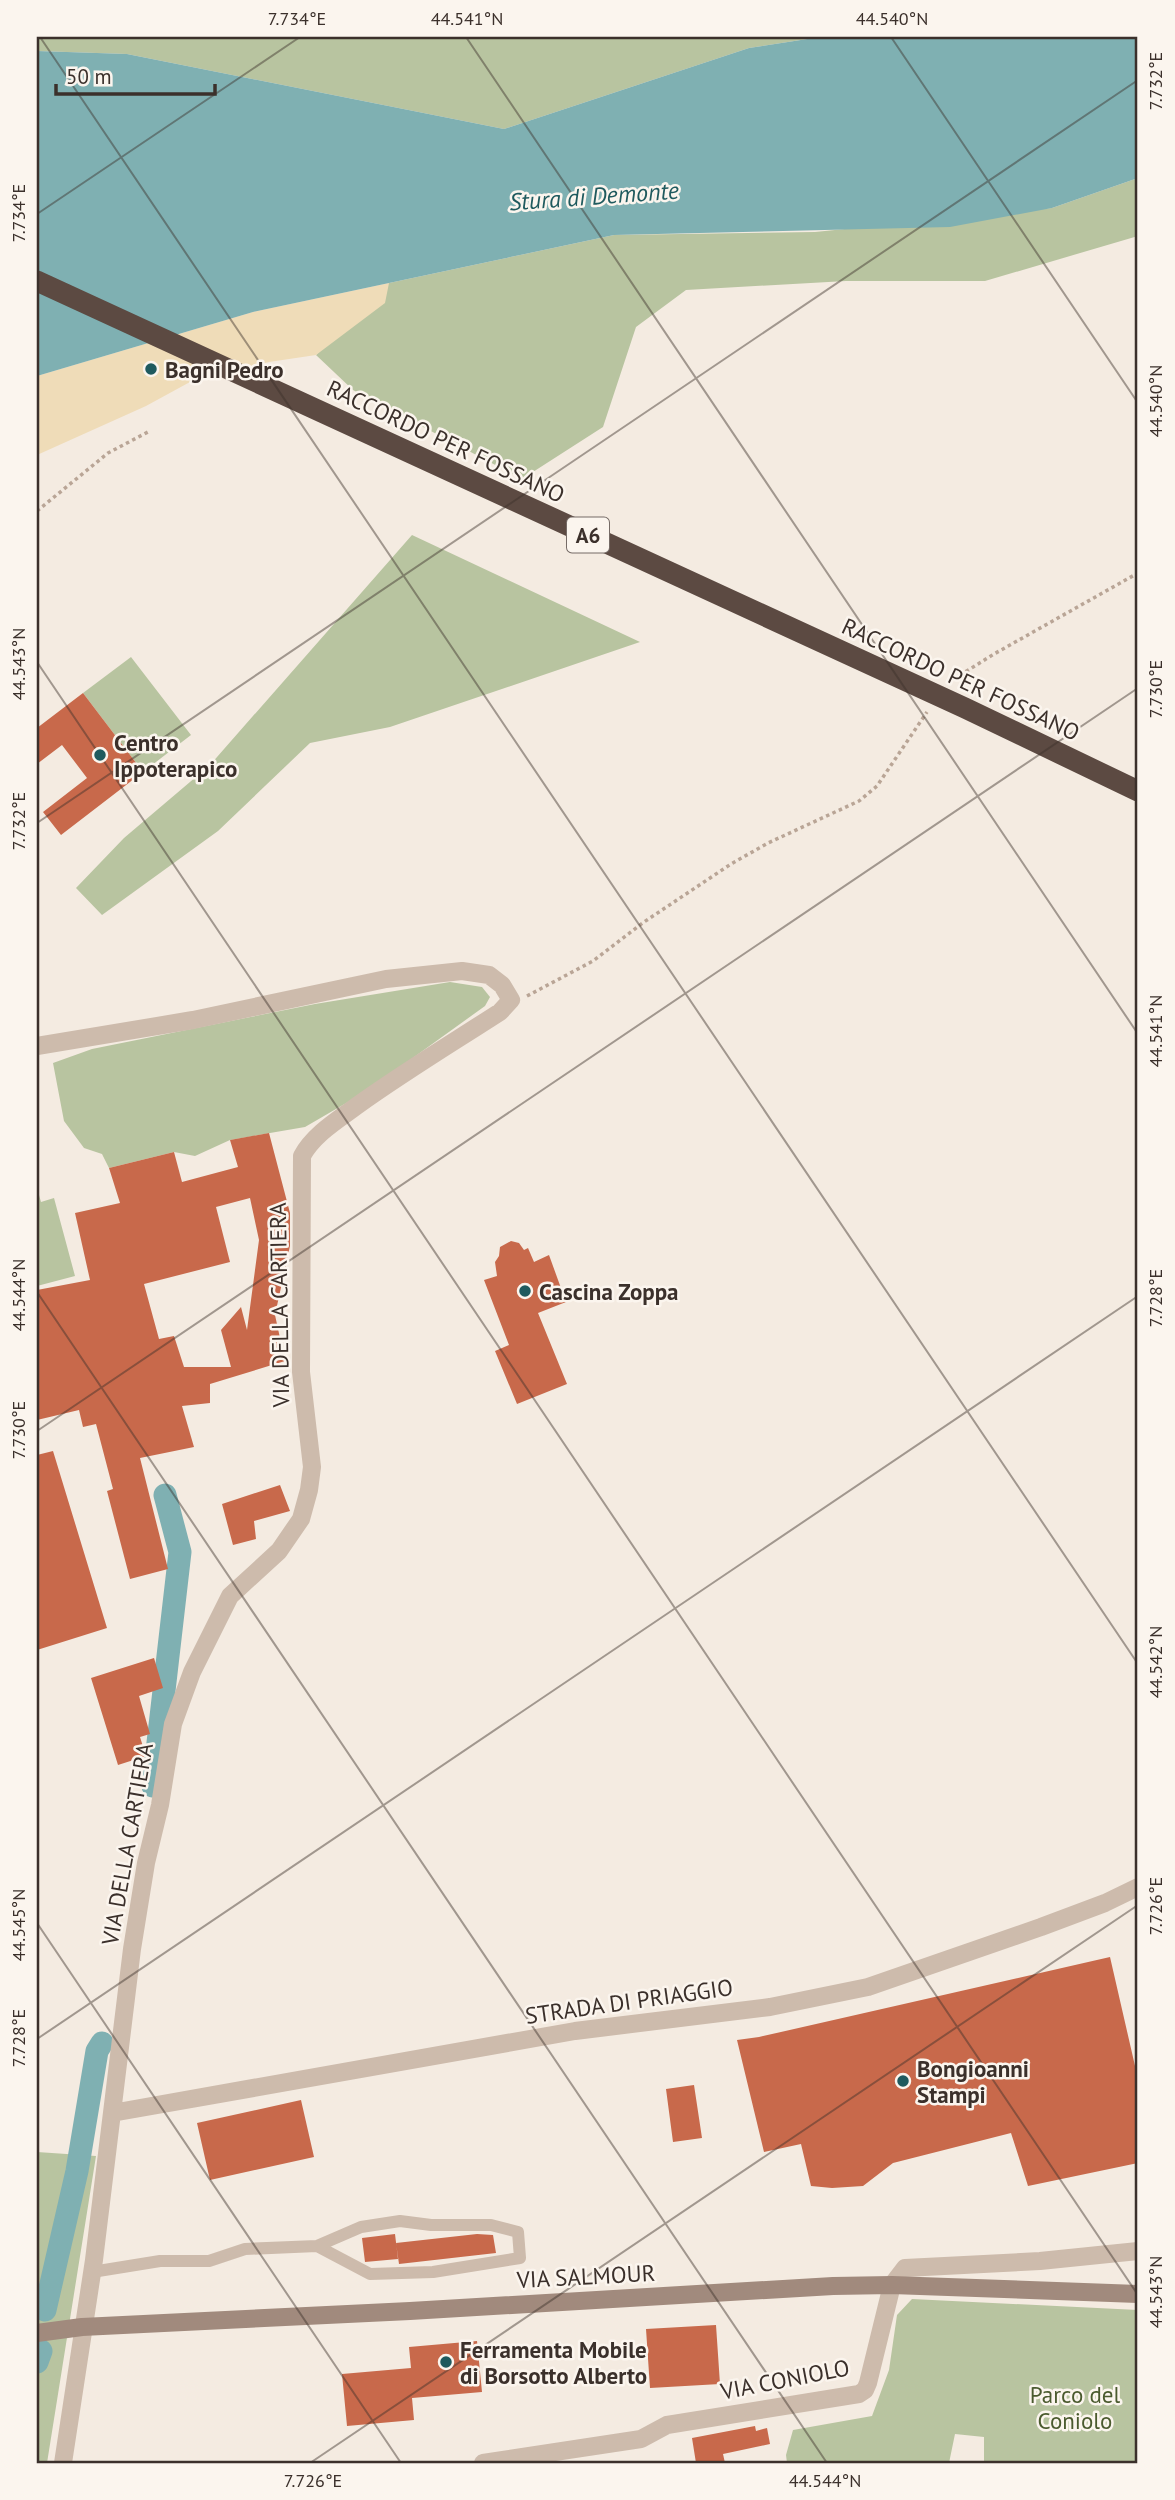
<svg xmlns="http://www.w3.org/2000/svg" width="1175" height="2500" font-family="'PT Sans',sans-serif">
<rect width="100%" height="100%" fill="#f4ebe1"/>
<path fill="#b8c4a0" d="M37 37H820L749 48 504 129 127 54 37 51Z
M1138 178V236L985 281H846L686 290 636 327 603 427 522 479 353 390 316 355 389 283 614 235 815 232 1052 208Z
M412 535 640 642 390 727 310 743 218 831 102 915 76 888 124 838 210 765Z
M131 657 191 735 143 772 83 693Z
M450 982 482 987 490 997 485 1006 367 1091 305 1127 230 1140 195 1156 174 1152 109 1168 102 1154 84 1148 64 1121 53 1063 92 1049 315 1004Z
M37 1188 41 1202 54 1198 75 1276 37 1286Z
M37 2152 96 2156 47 2463H37Z
M912 2299 1138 2310V2463H984V2437L955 2434 949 2463H787L786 2455 793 2430 872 2416 889 2370 897 2315Z"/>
<path fill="#efdcb8" d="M389 283 385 303 316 355 269 362 190 382 146 406 37 455V376L253 312Z"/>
<path fill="#7fb0b2" d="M820 37H1138V178L1052 208 950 227 614 235 253 312 37 376V51L127 54 504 129 749 48Z"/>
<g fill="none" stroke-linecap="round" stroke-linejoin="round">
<path stroke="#7fb0b2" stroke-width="23" d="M153 1786 180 1552 165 1495
M45 2310 77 2171 97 2051 102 2043
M37 2362 41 2351"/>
</g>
<path fill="#c8694b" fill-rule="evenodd" d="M83 693 143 772 61 835 43 812 87 778 62 745 37 764V728Z
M269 1133 290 1213V1246L275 1315 285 1361 210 1384V1403L182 1406 194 1447 140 1458 168 1569 130 1579 107 1491 113 1489 96 1424 83 1427 79 1410 37 1420V1290L90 1280 75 1213 120 1203 109 1168 174 1152 182 1182 238 1167 230 1140ZM250 1198 259 1240 247 1330 241 1307 221 1330 231 1367H184L174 1336 159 1339 144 1284 230 1262 216 1207Z
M511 1241 519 1243 524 1250 528 1248 534 1262 549 1255 566 1302 538 1313 567 1384 517 1404 495 1351 509 1345 484 1280 497 1276 495 1262 499 1256 500 1247Z
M53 1451 107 1628 37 1650V1455Z
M280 1485 290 1511 254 1521 256 1539 233 1545 222 1504Z
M154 1658 163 1688 139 1696 150 1734 140 1737 146 1756 118 1765 91 1678Z
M1110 1957 1138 2079V2163L1028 2186 1011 2133 893 2163 863 2186 832 2188 811 2186 801 2144 764 2152 737 2040 759 2037Z
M694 2085 702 2138 673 2142 666 2089Z
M301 2100 314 2157 210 2180 197 2123Z
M395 2234 398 2259 365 2262 362 2238Z
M477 2234 493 2235 496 2253 399 2264 396 2243Z
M716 2325 720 2384 650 2388 646 2329Z
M477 2341 482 2392 412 2398 414 2420 347 2426 342 2374 411 2368 409 2347Z
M755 2426 756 2431 767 2428 770 2444 723 2454 725 2463H696L692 2438Z"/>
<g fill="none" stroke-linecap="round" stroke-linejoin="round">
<path stroke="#b9a596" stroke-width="3.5" stroke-dasharray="3.5 3.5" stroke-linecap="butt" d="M37 511 108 453 148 432
M954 679 994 654 1138 573
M527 996 593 961 644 922 731 864 768 843 859 801 877 786 927 712"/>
<path stroke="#cdbbac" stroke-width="12" d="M92 2272 160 2261H209L245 2249 317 2246 361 2227 400 2221 431 2225H491L518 2232 520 2258 433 2272 370 2274 317 2246"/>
<path stroke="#cdbbac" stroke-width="18" d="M37 1046 193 1020 386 979 462 971 489 975 502 985 511 1000 500 1012C452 1043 404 1072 358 1105 338 1120 314 1134 302 1156L301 1372 312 1467 309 1490 301 1519 279 1551 230 1596 192 1672 173 1724 160 1805 146 1863 132 1949 94 2260 63 2463
M112 2113 575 2031 770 2007 868 1987 1041 1927 1105 1903 1138 1887
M483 2463 641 2439 667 2425 859 2394 865 2390 868 2383 892 2285 905 2268 1040 2261 1138 2251"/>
<path stroke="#a18a7d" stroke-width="18" d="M37 2333 82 2327 410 2311 833 2286 892 2285 1138 2294"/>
<path stroke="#5c4a42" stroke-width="21" d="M37 281 965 708 1138 791"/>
</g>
<path fill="none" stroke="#3b302b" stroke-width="2" stroke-opacity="0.45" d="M40 37 1138 1664M466 37 1138 1034M891 37 1138 403M37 214 300 37M37 662 1138 2295M37 823 1138 80M37 1292 827 2463M37 1431 1138 688M37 1923 401 2463M37 2039 1138 1296M310 2463 1138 1905"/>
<g fill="#1f5a5e" stroke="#fbf5ee" stroke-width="2.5">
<circle cx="151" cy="369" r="7"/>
<circle cx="100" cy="755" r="7"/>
<circle cx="525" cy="1291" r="7"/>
<circle cx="903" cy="2081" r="7"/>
<circle cx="446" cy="2362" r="7"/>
</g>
<g text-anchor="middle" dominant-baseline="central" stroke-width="5" stroke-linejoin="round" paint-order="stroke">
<rect fill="#fbf5ee" stroke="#756b66" stroke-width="2" x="567" y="517.5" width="42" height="35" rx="5"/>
<g font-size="21" font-weight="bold" fill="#3b302b">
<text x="588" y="535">A6</text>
</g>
<g font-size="23" font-weight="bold" fill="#3b302b" stroke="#fbf5ee" text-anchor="start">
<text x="165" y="369">Bagni Pedro</text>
<text x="114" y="742">Centro<tspan x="114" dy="26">Ippoterapico</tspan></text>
<text x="539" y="1291">Cascina Zoppa</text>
<text x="917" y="2068">Bongioanni<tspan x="917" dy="26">Stampi</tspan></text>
<text x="460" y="2349">Ferramenta Mobile<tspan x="460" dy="26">di Borsotto Alberto</tspan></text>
</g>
<g font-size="23" fill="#3b302b" stroke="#fbf5ee">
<text transform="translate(446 441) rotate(25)">RACCORDO PER FOSSANO</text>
<text transform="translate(961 679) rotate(25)">RACCORDO PER FOSSANO</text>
<text transform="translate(279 1305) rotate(-91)">VIA DELLA CARTIERA</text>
<text transform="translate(127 1844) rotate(-80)">VIA DELLA CARTIERA</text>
<text transform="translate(629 2001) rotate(-8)">STRADA DI PRIAGGIO</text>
<text transform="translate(586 2276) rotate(-3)">VIA SALMOUR</text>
<text transform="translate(785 2379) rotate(-11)">VIA CONIOLO</text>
</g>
<g font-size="23" fill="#4a5a2e" stroke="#fbf5ee">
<text x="1075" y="2394">Parco del<tspan x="1075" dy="26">Coniolo</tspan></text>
</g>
<g font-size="24" font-style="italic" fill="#1f5a5e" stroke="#fbf5ee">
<text transform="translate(594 196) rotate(-4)">Stura di Demonte</text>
</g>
</g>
<rect width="1175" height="2500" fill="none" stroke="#fbf5ee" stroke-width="77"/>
<path d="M56 84v10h159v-10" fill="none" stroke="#3b302b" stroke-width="3.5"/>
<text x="66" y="84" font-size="21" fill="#3b302b" stroke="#fbf5ee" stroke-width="5" paint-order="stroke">50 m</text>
<rect x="38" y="38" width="1098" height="2424" fill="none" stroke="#3b302b" stroke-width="2.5"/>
<g font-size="18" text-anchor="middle" fill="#3b302b">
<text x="297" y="25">7.734°E</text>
<text x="467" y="25">44.541°N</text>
<text x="892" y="25">44.540°N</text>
<text transform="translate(1156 81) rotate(-90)" y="6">7.732°E</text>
<text transform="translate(19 213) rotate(-90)" y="6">7.734°E</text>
<text transform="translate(1156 401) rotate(-90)" y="6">44.540°N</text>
<text transform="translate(19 664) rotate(-90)" y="6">44.543°N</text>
<text transform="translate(1156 689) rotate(-90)" y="6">7.730°E</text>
<text transform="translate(19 821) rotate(-90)" y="6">7.732°E</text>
<text transform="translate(1156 1031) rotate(-90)" y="6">44.541°N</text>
<text transform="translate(19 1295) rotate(-90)" y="6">44.544°N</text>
<text transform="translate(1156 1298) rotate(-90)" y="6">7.728°E</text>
<text transform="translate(19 1430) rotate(-90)" y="6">7.730°E</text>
<text transform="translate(1156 1662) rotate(-90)" y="6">44.542°N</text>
<text transform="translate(1156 1906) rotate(-90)" y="6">7.726°E</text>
<text transform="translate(19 1925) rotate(-90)" y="6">44.545°N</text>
<text transform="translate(19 2038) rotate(-90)" y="6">7.728°E</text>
<text transform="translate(1156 2292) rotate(-90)" y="6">44.543°N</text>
<text x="313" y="2487">7.726°E</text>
<text x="825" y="2487">44.544°N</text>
</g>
</svg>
